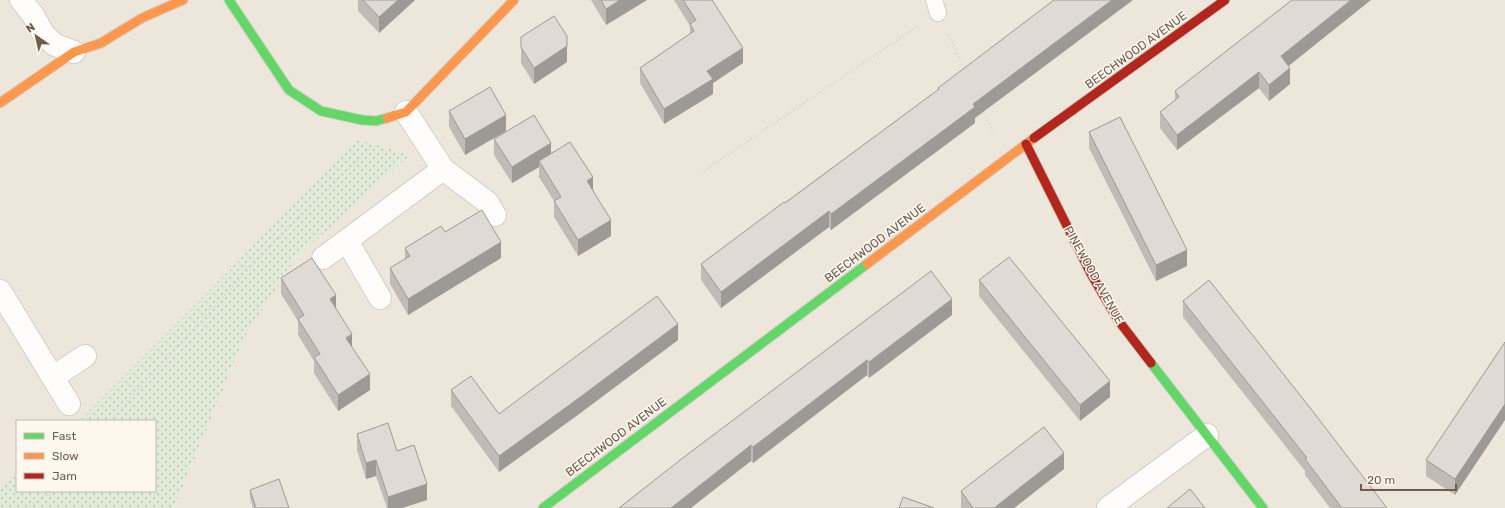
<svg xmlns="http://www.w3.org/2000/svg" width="1505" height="508" font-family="Rubik,sans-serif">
<defs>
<pattern id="grass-dots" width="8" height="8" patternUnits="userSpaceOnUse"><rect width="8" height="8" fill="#e2ebd8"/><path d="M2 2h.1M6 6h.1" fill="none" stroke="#bcc2b2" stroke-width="1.8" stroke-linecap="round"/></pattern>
</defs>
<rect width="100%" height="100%" fill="#f5f3ec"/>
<path fill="#ede6da" d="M0 0H1505V508H174L245 336 296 258 410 155 357 139 213 287 79 421H17V475L0 489Z"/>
<path fill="url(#grass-dots)" d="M357 139 410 155 296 258 245 336 174 508H0V489L17 475V491H155V421H79L213 287Z"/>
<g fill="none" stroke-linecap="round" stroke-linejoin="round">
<defs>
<path id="lane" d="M934 0 938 13"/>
<path id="street" d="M21 0 33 15 44 35 55 45 74 52
M406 112 443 169 487 202 495 215
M347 241 380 298
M323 258 443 169
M0 291 69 404
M53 377 85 356
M1108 508 1207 435"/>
<path id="fast" d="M229 0 289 90 321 111 362 120 376 121 387 118
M1151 363 1263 508
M543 508 867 264"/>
<path id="slow" d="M0 103 74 52 101 43 142 18 183 0
M387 118 406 112 514 0
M867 264 1034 138"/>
<path id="jam" d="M1034 138 1225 0
M1026 144 1091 274 1118 320 1151 363"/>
</defs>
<use href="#lane" stroke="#d4d0ca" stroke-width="18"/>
<use href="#street" stroke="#d4d0ca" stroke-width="24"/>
<use href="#fast" stroke="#d5d0ca" stroke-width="11"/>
<use href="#slow" stroke="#d5d0ca" stroke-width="11"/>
<use href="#jam" stroke="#d5d0ca" stroke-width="11"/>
<path stroke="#d8d3cf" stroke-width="2.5" stroke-dasharray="1 3" stroke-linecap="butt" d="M948 35 965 70
M982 109 994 134
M701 173 918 26
M114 421 129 399 274 242 369 149
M26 508 52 491"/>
<use href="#lane" stroke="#fefdfc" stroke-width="16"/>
<use href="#street" stroke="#fefdfc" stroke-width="22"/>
<use href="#fast" stroke="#63d668" stroke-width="9"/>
<use href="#slow" stroke="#ff974d" stroke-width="9"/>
<use href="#jam" stroke="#b3261e" stroke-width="9"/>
</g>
<path fill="#c1bbb6" d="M358 0H415L379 33 358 11Z
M591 0H647L606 25Z
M674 0H712L743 63 713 83V94L664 124 640 83V68L690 34V26Z
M1292 0 1288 66 1290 84 1269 101 1259 88 1177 150 1160 128V112L1175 101V91Z
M521 37 567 62 534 84 521 63Z
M938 88 975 118V123L831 230 829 227 721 308 701 280V264L938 90Z
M449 111 506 131 465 155 449 127Z
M1089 132 1187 266 1156 281 1089 148Z
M494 139 551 153 593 189 611 236 578 256 554 217V201L539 177V167L512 183 494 155Z
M445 232 501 258 408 315 390 284V268L405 259V248Z
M281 278 336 308 370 390 338 411 314 373V361L298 335V321L281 294Z
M979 280 1110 397 1080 421 979 296Z
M1183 301 1387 508H1330L1305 475V471L1183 317Z
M952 315 869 378 867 375 753 463 751 461 684 457Z
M678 340 579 414 499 472 451 406V390L499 414Z
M1505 342 1455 495 1426 476V460Z
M357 434 397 451 427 500 402 508H387L376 476 366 479 357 450Z
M1064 469 1014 508H961V491Z
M250 490 289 508H253L250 498Z"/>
<path fill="#9d9994" d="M398 0H415L379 33V17Z
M620 0H647L606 25V9Z
M1112 0H1133L975 118V123L831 230V214L973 104Z
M1351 0H1371L1281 72V56Z
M567 46V62L534 84V68Z
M743 48V63L713 83V94L664 124V109L707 71Z
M1290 68V84L1269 101V85Z
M1259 72V88L1177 150V135Z
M506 115V131L465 155V139Z
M551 143V159L539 161V167L512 183V167Z
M593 177V193L587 181Z
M829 211V227L721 308V292Z
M611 220V236L578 256V240Z
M501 242V258L408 315V299Z
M1187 250V266L1156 281V265Z
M336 295V311L330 299Z
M952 299V315L869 378V362Z
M678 324V340L579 414 499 472V456Z
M352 334V350L346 338Z
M867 360V375L753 463V447Z
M370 374V390L338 411V395Z
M1110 381V397L1080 421V405Z
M1505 404V420L1455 495V479Z
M751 445V461L691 508H671Z
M1064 453V469L1014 508H994Z
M376 460V476L366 479V463Z
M427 484V500L402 508H388V497Z"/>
<path fill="#e0dad4" stroke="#9d9994" d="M363 0H398L379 17Z
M601 0H620L606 9Z
M683 0H712L743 48 707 71 713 79 664 109 640 68 694 31 690 24 696 20Z
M1054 0H1112L973 104 975 107 831 214 829 211 721 292 701 264 784 202 785 203 939 89 938 88Z
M1292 0H1351L1281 56 1290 68 1269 85 1259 72 1177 135 1160 112 1179 97 1175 91Z
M554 16 567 36V46L534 68 521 47V37Z
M490 87 506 115 465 139 449 111Z
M534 115 551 143 512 167 494 139Z
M1120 117 1187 250 1156 265 1089 132Z
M570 142 593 177 587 181 611 220 578 240 554 201 561 197 539 161Z
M482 210 501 242 408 299 390 268 410 256 405 248 441 226 445 232Z
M1009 257 1110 381 1080 405 979 280Z
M312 258 336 295 330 299 352 334 346 338 370 374 338 395 314 357 320 354 298 319 304 315 281 278Z
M931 271 952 299 869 362 867 360 753 447 751 445 671 508H619L684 457Z
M1209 280 1311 409 1387 508H1342L1305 459 1307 458 1183 301Z
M657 296 678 324 579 398 499 456 451 390 471 376 499 414Z
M1505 342V404L1455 479 1426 460Z
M388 423 397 451 414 445 427 484 388 497 376 460 366 463 357 434Z
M1044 427 1064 453 994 508H973L961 491Z
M279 479 289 508H256L250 490Z
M1190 489 1205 508H1167Z
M903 497 934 508H899Z"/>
<g text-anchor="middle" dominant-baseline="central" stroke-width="3" stroke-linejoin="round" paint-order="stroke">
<g font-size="12" fill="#705d4f" stroke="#fdf8ed">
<text transform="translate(1136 50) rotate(-36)">BEECHWOOD AVENUE</text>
<text transform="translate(875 243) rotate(-37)">BEECHWOOD AVENUE</text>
<text transform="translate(1094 275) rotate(61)">PINEWOOD AVENUE</text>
<text transform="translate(616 437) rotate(-37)">BEECHWOOD AVENUE</text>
</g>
</g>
<rect x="16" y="420" width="140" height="72" fill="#fdf8ed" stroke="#c5baae"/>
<rect x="24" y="433" width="20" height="6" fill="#63d668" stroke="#c5baae"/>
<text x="52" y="440" font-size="12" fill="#705d4f">Fast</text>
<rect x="24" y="453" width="20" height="6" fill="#ff974d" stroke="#c5baae"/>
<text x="52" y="460" font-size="12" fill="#705d4f">Slow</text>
<rect x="24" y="473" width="20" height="6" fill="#b3261e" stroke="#c5baae"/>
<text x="52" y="480" font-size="12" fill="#705d4f">Jam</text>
<g transform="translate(36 36) rotate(326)" stroke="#fdf8ed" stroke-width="3" paint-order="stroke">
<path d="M0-3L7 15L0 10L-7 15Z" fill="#705d4f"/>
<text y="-6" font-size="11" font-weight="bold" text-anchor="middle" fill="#705d4f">N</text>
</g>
<path d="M1361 484v6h95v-6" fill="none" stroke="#705d4f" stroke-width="2"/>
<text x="1367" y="484" font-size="12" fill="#705d4f" stroke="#fdf8ed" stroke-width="3" paint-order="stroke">20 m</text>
</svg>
